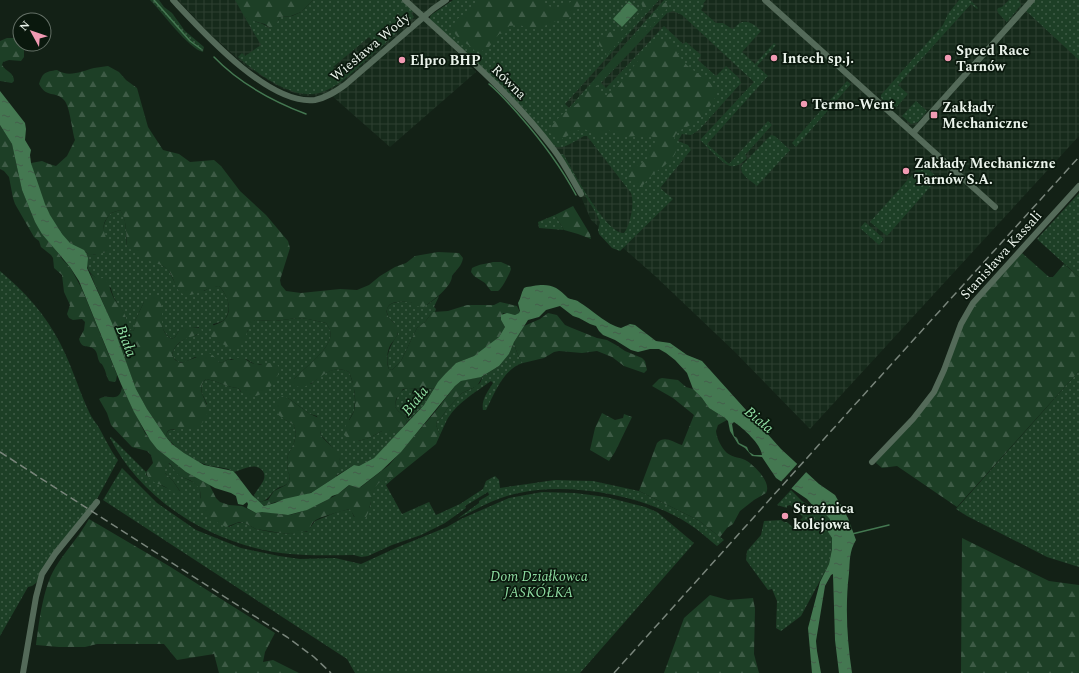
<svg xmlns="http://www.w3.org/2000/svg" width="1079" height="673" font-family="Spectral,serif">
<defs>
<pattern id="industrial-grid" width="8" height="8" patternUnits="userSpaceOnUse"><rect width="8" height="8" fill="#162a1b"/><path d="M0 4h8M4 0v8" fill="none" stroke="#2d3f31"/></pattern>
<pattern id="green-dots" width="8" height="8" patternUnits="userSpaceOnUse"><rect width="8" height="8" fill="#1d3f26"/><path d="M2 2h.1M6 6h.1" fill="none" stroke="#3e5b46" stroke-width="1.8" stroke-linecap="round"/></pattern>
<pattern id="forest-firs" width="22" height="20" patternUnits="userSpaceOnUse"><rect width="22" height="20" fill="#1d3f26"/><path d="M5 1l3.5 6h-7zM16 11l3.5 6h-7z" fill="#3e5b46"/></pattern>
<pattern id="water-ripples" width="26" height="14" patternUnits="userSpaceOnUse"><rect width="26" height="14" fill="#447851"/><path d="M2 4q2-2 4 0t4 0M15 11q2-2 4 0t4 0" fill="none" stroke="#455e4b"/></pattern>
</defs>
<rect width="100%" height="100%" fill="#132116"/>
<path fill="url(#industrial-grid)" d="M178 0H265L283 29 322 0H449L438 6 424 18 476 72 390 147 331 95 303 96 281 88 247 67 209 33Z
M630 0H1079V136L810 429 735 352 654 275 591 220 582 199 581 194 565 167 521 111Z"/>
<path fill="url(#green-dots)" d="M150 0H159L164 7 172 13 185 31 204 47 203 52C189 49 162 12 150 0Z
M313 0H402L413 11 411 13 414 17 380 48 369 37 333 67 339 75 373 48 376 51C361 64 341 86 322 92 295 102 258 74 238 57L242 53 245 56 261 45 244 16C252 22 262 22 269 28L277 22 280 17 292 16 301 12Z
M453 0H659L565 104 569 108 664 0H706L703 4 704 6 701 10 716 23H723L732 29C736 28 736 25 740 23 748 19 756 26 761 31L742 52 755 64 774 43 776 45 757 66 768 76 707 144 729 164 768 121 772 125 745 155 747 158C743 162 738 167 731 166 724 166 706 145 700 140L754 82 682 15 673 11 667 13 601 83 606 88 664 26 683 44 686 42 701 55 698 60 716 76 726 66 739 78 741 83 699 130 691 135 682 134 678 141 688 145 691 150 660 188 673 199 620 251 612 248 599 234 598 230 600 222 596 213 560 155 562 154 564 155C572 170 607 235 624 233 630 226 635 203 631 193L587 136H584C576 140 563 151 554 146L430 19V17L431 15Z
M959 0H970L978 8 977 9 971 4 898 85 908 94 894 110 881 98V95L943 25 948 14Z
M1009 0H1019L1021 5 1007 22 999 14 997 10 998 8 1002 7Z
M1034 0H1079V60L1025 10Z
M847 81 851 84 796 147 792 143Z
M916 101 927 111 918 122 911 124 902 116Z
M771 135 775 136 790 150 757 186C750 180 738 174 742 165Z
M922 164 938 178 887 236 870 222Z
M1079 193V277L1037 239Z
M120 210C128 219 125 236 127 246L168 269 179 291H204L211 287 219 286C227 294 233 308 225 319 222 322 217 323 213 324L218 342 225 344 230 347 248 331V328L252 321 255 320 275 321 297 318 308 319 326 323C329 327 332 333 330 338 327 352 304 368 294 379L311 384C321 375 335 364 349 372L354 386 355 400 354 411 349 420 351 441H358L369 438 382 431H400L374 458 359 466 354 465 334 477 340 462 339 458 332 447 321 435 317 416 310 414 288 398 284 419 294 425 296 434 294 443 288 455 287 460 288 472 290 476 289 481C286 486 282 486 278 488 269 493 271 500 259 502L256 499 254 496C256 490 262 485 264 479 265 476 264 472 262 470 254 462 242 470 234 472 226 466 214 468 204 464 190 459 176 448 166 437 167 432 168 429 174 430L207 404C203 395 197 387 206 379 218 381 226 387 238 388L241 392 262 364 256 365 246 359H229L221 363 217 361 195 357C185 362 179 367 172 355 175 343 185 337 197 335L199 327 180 329 175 337 172 339C163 334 162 327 161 317L144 302 135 321V328L133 331 130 330 127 327C126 324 126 321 126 318 122 307 113 301 111 288 103 282 89 276 87 266 86 262 88 258 86 253L94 255 100 252 105 253 107 241C100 232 104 220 111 213Z
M555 215 564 230 539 228 538 222Z
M865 222 884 239 879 245 860 228Z
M0 271C25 292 45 314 60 343 72 366 79 391 90 414 92 418 95 422 98 426 105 438 110 450 118 460L97 499 92 504 36 583 32 586 28 587 0 636Z
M439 296 434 307 436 309 435 312 431 314 425 322 417 328 401 361 392 370 389 369C384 357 391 344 398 334 397 330 396 326 394 323 391 320 389 319 388 316 380 295 418 303 427 305Z
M514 342C515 348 519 359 523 363 503 369 495 393 486 410H483C481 400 488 391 493 383L491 381C476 392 458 402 448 418 445 423 443 429 440 435L436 425 437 421 441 418 447 409 462 393 473 388 480 383 483 376 499 366 509 354Z
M1079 371V567L1047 557 967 516 956 509Z
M408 388 427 389 434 388 424 405 407 422C405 415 399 413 395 407 396 398 399 390 408 388Z
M111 437 146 472V475C157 483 166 490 180 491L173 481 165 473V468L168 463C173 466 174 471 179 475 189 482 203 481 200 498L229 527 237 523 243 522 256 529 271 532 291 534 297 532H307L315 521 337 512 350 509 352 512 354 517 370 507C372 491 375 478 394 478L386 485 402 514 429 502 436 515 460 504 483 489 486 481 495 476 499 480 500 488 555 480 593 481 639 491 698 520 724 540 717 546C708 539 699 530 689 524 645 495 569 482 519 493 497 497 477 509 457 519L479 503V501L489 495 488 492 465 506 466 508 445 523 421 535 392 545 368 556 361 557 354 555C333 555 311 556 290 554 217 547 144 504 110 438Z
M122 468 157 503 196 530 241 548 279 556 300 559 335 558 361 564 398 547 447 527 461 519 509 498 542 492 575 493 606 497 645 507 657 512 694 543 580 673H355L347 659 103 500Z
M791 490 802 501 825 514 830 519 828 532 832 538V548L829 564 801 616 781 631 776 628 777 601 772 589 768 590 746 560 747 551 761 535 764 521 781 520 784 522H787L796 530 797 523 803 517 790 505 787 506V508L777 505Z"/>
<path fill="url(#forest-firs)" d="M235 0H313L301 12 291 16 280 17 277 22V25L272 29 265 24 250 20 244 16Z
M482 0H542C552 13 561 6 573 1 577 0 582 0 586 0L569 18 561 19 537 29 518 25 509 26 505 33 499 34 489 47 480 52 478 56C472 43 457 42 452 28L456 20Z
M640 0H656L652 6 645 10 637 22 609 52 607 58 606 52 599 45 600 38C610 30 610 33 621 31 626 29 640 13 643 8Z
M667 2 668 7 666 10 610 70 598 80 596 85 604 95 606 96 617 88 650 45C655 40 660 38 667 41 677 45 677 54 684 62 693 73 712 79 717 93 714 103 703 116 695 122 689 127 681 128 676 134 671 141 679 147 675 154 670 163 659 169 652 175 647 179 644 185 639 189 634 182 627 180 627 171 632 165 641 166 647 159V153L653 148 655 142 653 137 647 135 624 137 608 130 605 131 599 137H597C594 135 592 132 589 131 578 125 568 138 558 140L550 133 548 130 561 115 581 101 589 87 599 74 625 49 662 4Z
M7 38H15L20 40V44H22L24 48V57L21 61 9 60 3 62 2 65C6 72 14 72 14 81L12 83 0 81V41Z
M108 66 119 72 126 80 137 88 148 127 163 150 179 154 190 162 214 160 221 166 240 191 266 215 288 241 290 248 280 280 281 285 286 291 301 293 340 289 357 290 369 285 380 276 395 267 406 263 415 256 438 252 459 253 463 258C462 266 456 270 452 276 452 287 432 301 424 307L415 306 411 302C404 302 391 300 388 307 382 318 398 322 398 331 398 338 391 342 389 348 387 353 386 364 389 369L392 370 401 361 417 328 425 322 431 314 433 312 448 311 467 305H494L500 302 517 306 520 312 519 313 515 315 503 313 501 320 505 327 499 337 480 353 474 356 456 363 446 373 434 388C424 390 413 387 403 389L396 399 395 407C399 413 405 415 407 422L400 431H382L369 438 358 441H351L344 435C343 425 351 420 354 411 357 400 354 383 349 372 325 359 310 398 293 384V381L294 379C304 368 327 352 330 338 332 333 329 327 326 323L308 319 297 318 275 321 255 320 252 322C245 334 248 338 234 348 227 347 214 341 210 335 212 321 216 327 224 320 234 311 227 294 219 286 208 287 199 295 187 295 174 294 175 275 167 269 162 264 154 263 147 260 140 257 133 252 127 246 126 236 127 218 120 210L111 213C96 229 108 235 110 252 106 252 94 255 92 255 87 254 85 251 81 249 78 247 74 245 70 243 50 227 38 187 31 163L42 161 49 164 56 166 67 156 75 140C72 131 70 106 64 100 55 90 47 99 39 84 43 72 45 72 57 70 69 78 82 71 94 68 99 67 103 67 108 66Z
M0 125 12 144 22 190 35 222 63 260 70 267 82 289 117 375 116 381 114 382 109 381C106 376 106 371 103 366 101 362 101 365 99 361 97 357 98 353 94 349 88 344 82 350 79 339L84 330 85 322 82 319 73 320 69 318 67 314 70 305 64 292 62 275 54 268 53 258 51 255 41 247 39 241 34 237 15 204 13 198 9 177 4 171 0 169Z
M573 206 590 234 591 239 578 234 564 230 555 215Z
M1022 253 1049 277H1053L1064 264 1079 277V371L957 507 897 466 882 468 876 463 877 460 934 396 963 323 976 303Z
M493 262H501L510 266 511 269C510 273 502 289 498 291 496 291 493 291 491 291L485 283 474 276 471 272 472 268C479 264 486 264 493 262Z
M90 273C94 277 97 279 103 278 110 282 109 288 112 294 114 301 121 306 124 313 128 319 124 325 130 330L133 331 135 328V321L144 302 147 299 155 296 159 298C167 311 155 331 172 339L175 337 180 329 189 327 201 328 202 332C190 339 176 338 172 355L175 360 181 363 208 353C215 354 215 361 221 363L229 359 231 360 241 357C246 359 250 363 255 364 260 366 265 363 270 363 287 363 276 380 271 386 264 394 256 397 246 397L238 388C226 387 218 381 206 379 192 391 213 402 206 417 200 432 181 427 169 430L167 432 166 437 147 409 136 389 111 321Z
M548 313 557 315 565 325 572 328 597 338 607 340 616 345 625 351 642 358 645 361 647 370 644 373 624 366 612 357 597 351 582 353 559 351 554 352 544 358 523 363C519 359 515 348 514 342L524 326 540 319Z
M483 376 477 386 462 393 447 409 441 418 437 421 436 425 440 435 436 444 394 478C367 479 375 503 365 519 353 523 356 515 349 509 340 512 320 516 313 522 311 525 310 528 309 531L291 534 281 533 256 529 243 522H239L226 527 209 518 200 510C198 504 202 497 200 491 196 480 187 480 178 475 174 471 173 466 169 463L165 468V473L173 481 181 493 180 496H178C174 493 170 490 167 488 159 483 149 483 146 472L153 463 151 455 147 451 132 447 111 425 107 413 99 399C108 392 119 405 122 387L145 433 157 449 186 472 209 484 216 498 220 502 229 505 242 506 256 513C266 510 277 515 287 515 300 515 341 495 349 485L356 487H361L389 465 435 412 455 386 461 381Z
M662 378 678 380 686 387 693 389 702 398 709 408 725 418 727 420 718 425 716 431C717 439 721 447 727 453 733 458 741 457 747 461 755 466 772 483 766 493L754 500 740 511 733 524 727 528 720 537 698 520 639 491 657 443C665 435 672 442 682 445L694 415 673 398 652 386 659 379Z
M283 396 288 398 310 414 321 419C323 424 319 430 321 435 326 444 340 450 340 461 340 467 336 471 336 477 326 482 316 492 305 495 292 499 278 500 265 506L259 502 268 500 274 491 286 485 289 481 290 476 288 472 287 460 288 455 294 443 296 434 294 425C287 420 274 416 275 405 275 400 278 398 283 396Z
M602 413 615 420 623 418 624 414 632 417 615 452 609 461 590 450 595 428Z
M89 519 169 566 275 633 265 652 263 662 273 660 299 673H219L214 654 177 660 164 644H97L85 647H59L36 645C39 622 43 588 55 568 65 551 79 537 89 519Z
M962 538 1049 581 1079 585V673H961Z
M710 595 728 600 753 598 755 609 754 654 759 673H664L684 618Z"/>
<path fill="url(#water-ripples)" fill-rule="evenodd" d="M629 1 638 10 622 27 613 19Z
M0 91 25 123 26 129 25 140 31 150 30 155 31 163 45 204 50 215 62 234 70 243 84 250 86 253 88 258 87 268 112 323 136 389 147 409 166 437 172 444 184 453 204 465 233 471 236 474 252 495 264 506 275 503 284 499 311 493 354 465 359 466 374 458 424 405 438 382 446 373 456 363 474 356 499 337 505 327 501 320V315L507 313 515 315 519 313 520 311 518 303C521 298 521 293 524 288 527 286 530 287 533 286 549 283 557 286 568 298 571 300 576 299 579 302 591 309 607 325 621 328L630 324 635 325 656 341 670 343 687 355 702 361 781 449 819 484 835 495 848 518 856 540C849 551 850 562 849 573 845 607 847 640 852 673H839L835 640 833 574 831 575 825 586 816 641 817 651 821 673H812L808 628 820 582 829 564 832 549V538L828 532V530L830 519 825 514 814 507 807 499 776 478 762 457 752 456 745 448 738 444 730 431 728 421 725 418 709 408 702 398 693 389 687 373 675 360 666 353 659 349H650L638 352 631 350 615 340 603 335 599 331 596 326 590 324 579 318 573 316 560 306 546 310 539 317 528 320 514 342 509 354 499 366 481 377 461 381 455 386 401 452 381 471 359 488 349 485 338 494 332 496 329 499 307 510 288 515 262 512 256 513 247 508 248 504 247 502 243 505 238 504 236 496 231 493 215 488 186 472 157 449 150 440 134 412 121 384 79 281 70 267 42 234 35 222 22 190 12 144 0 125ZM734 422C743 428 761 444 762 455H754L749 452 747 447 739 443 737 438 734 436 732 424Z"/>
<path fill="#132116" d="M799 462 808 470 790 490 779 484Z"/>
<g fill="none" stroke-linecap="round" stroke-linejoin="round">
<path stroke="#447851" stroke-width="1.5" d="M154 0 190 41 201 49
M214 57C239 83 272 101 306 114
M489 84C500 93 509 104 519 115 541 140 560 165 576 195
M852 534 889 525"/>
<path stroke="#546a59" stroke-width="6" d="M173 0C202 31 269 106 315 100 326 98 335 92 345 85L433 9 446 0
M405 0C456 47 512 94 554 150 564 163 572 179 581 194
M765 0 995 207
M913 133 1032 0
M872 462 913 419 934 392 944 370 961 324 973 303 1079 186
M23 673 36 597 42 574 55 554 97 502"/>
<path stroke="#79857b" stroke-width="1.5" stroke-dasharray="8 4" stroke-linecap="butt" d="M0 452 287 637 314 657 331 673
M614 673 850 410 1079 157"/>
</g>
<g fill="#f19ab3" stroke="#0a180d" stroke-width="1.5">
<circle cx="774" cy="58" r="4"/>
<circle cx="948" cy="58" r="4"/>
<circle cx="402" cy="60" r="4"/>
<circle cx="804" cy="104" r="4"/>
<rect x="930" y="111" width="8" height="8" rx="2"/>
<circle cx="906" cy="171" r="4"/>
<circle cx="785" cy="516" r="4"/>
</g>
<g text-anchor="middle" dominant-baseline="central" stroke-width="3.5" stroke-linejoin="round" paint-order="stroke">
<g font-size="14" fill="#eaf3eb" stroke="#0a180d">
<text transform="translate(370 47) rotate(-40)">Wiesława Wody</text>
<text transform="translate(509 82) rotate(45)">Równa</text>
<text transform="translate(1001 255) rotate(-48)">Stanisława Kassali</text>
</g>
<g font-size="14" font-weight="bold" fill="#eaf3eb" stroke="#0a180d" text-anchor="start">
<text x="956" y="50">Speed Race<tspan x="956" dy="16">Tarnów</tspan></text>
<text x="782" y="58">Intech sp.j.</text>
<text x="410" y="60">Elpro BHP</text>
<text x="812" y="104">Termo-Went</text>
<text x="942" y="107">Zakłady<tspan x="942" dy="16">Mechaniczne</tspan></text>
<text x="914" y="163">Zakłady Mechaniczne<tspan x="914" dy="16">Tarnów S.A.</tspan></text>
<text x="793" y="508">Strażnica<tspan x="793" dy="16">kolejowa</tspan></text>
</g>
<g font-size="14" font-style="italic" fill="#8fdda2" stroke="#0a180d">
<text x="539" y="576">Dom Działkowca<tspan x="539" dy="16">JASKÓŁKA</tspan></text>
</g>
<g font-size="15" font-style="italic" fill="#91dfa4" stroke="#0a180d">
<text transform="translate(126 341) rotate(68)">Biała</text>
<text transform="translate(415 401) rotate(-51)">Biała</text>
<text transform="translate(759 420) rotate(40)">Biała</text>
</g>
</g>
<g transform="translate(32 32) rotate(310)"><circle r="19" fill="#0a180d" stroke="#647066"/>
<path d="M0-3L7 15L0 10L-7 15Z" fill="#f19ab3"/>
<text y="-6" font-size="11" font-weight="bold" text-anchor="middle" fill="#eaf3eb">N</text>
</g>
</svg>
